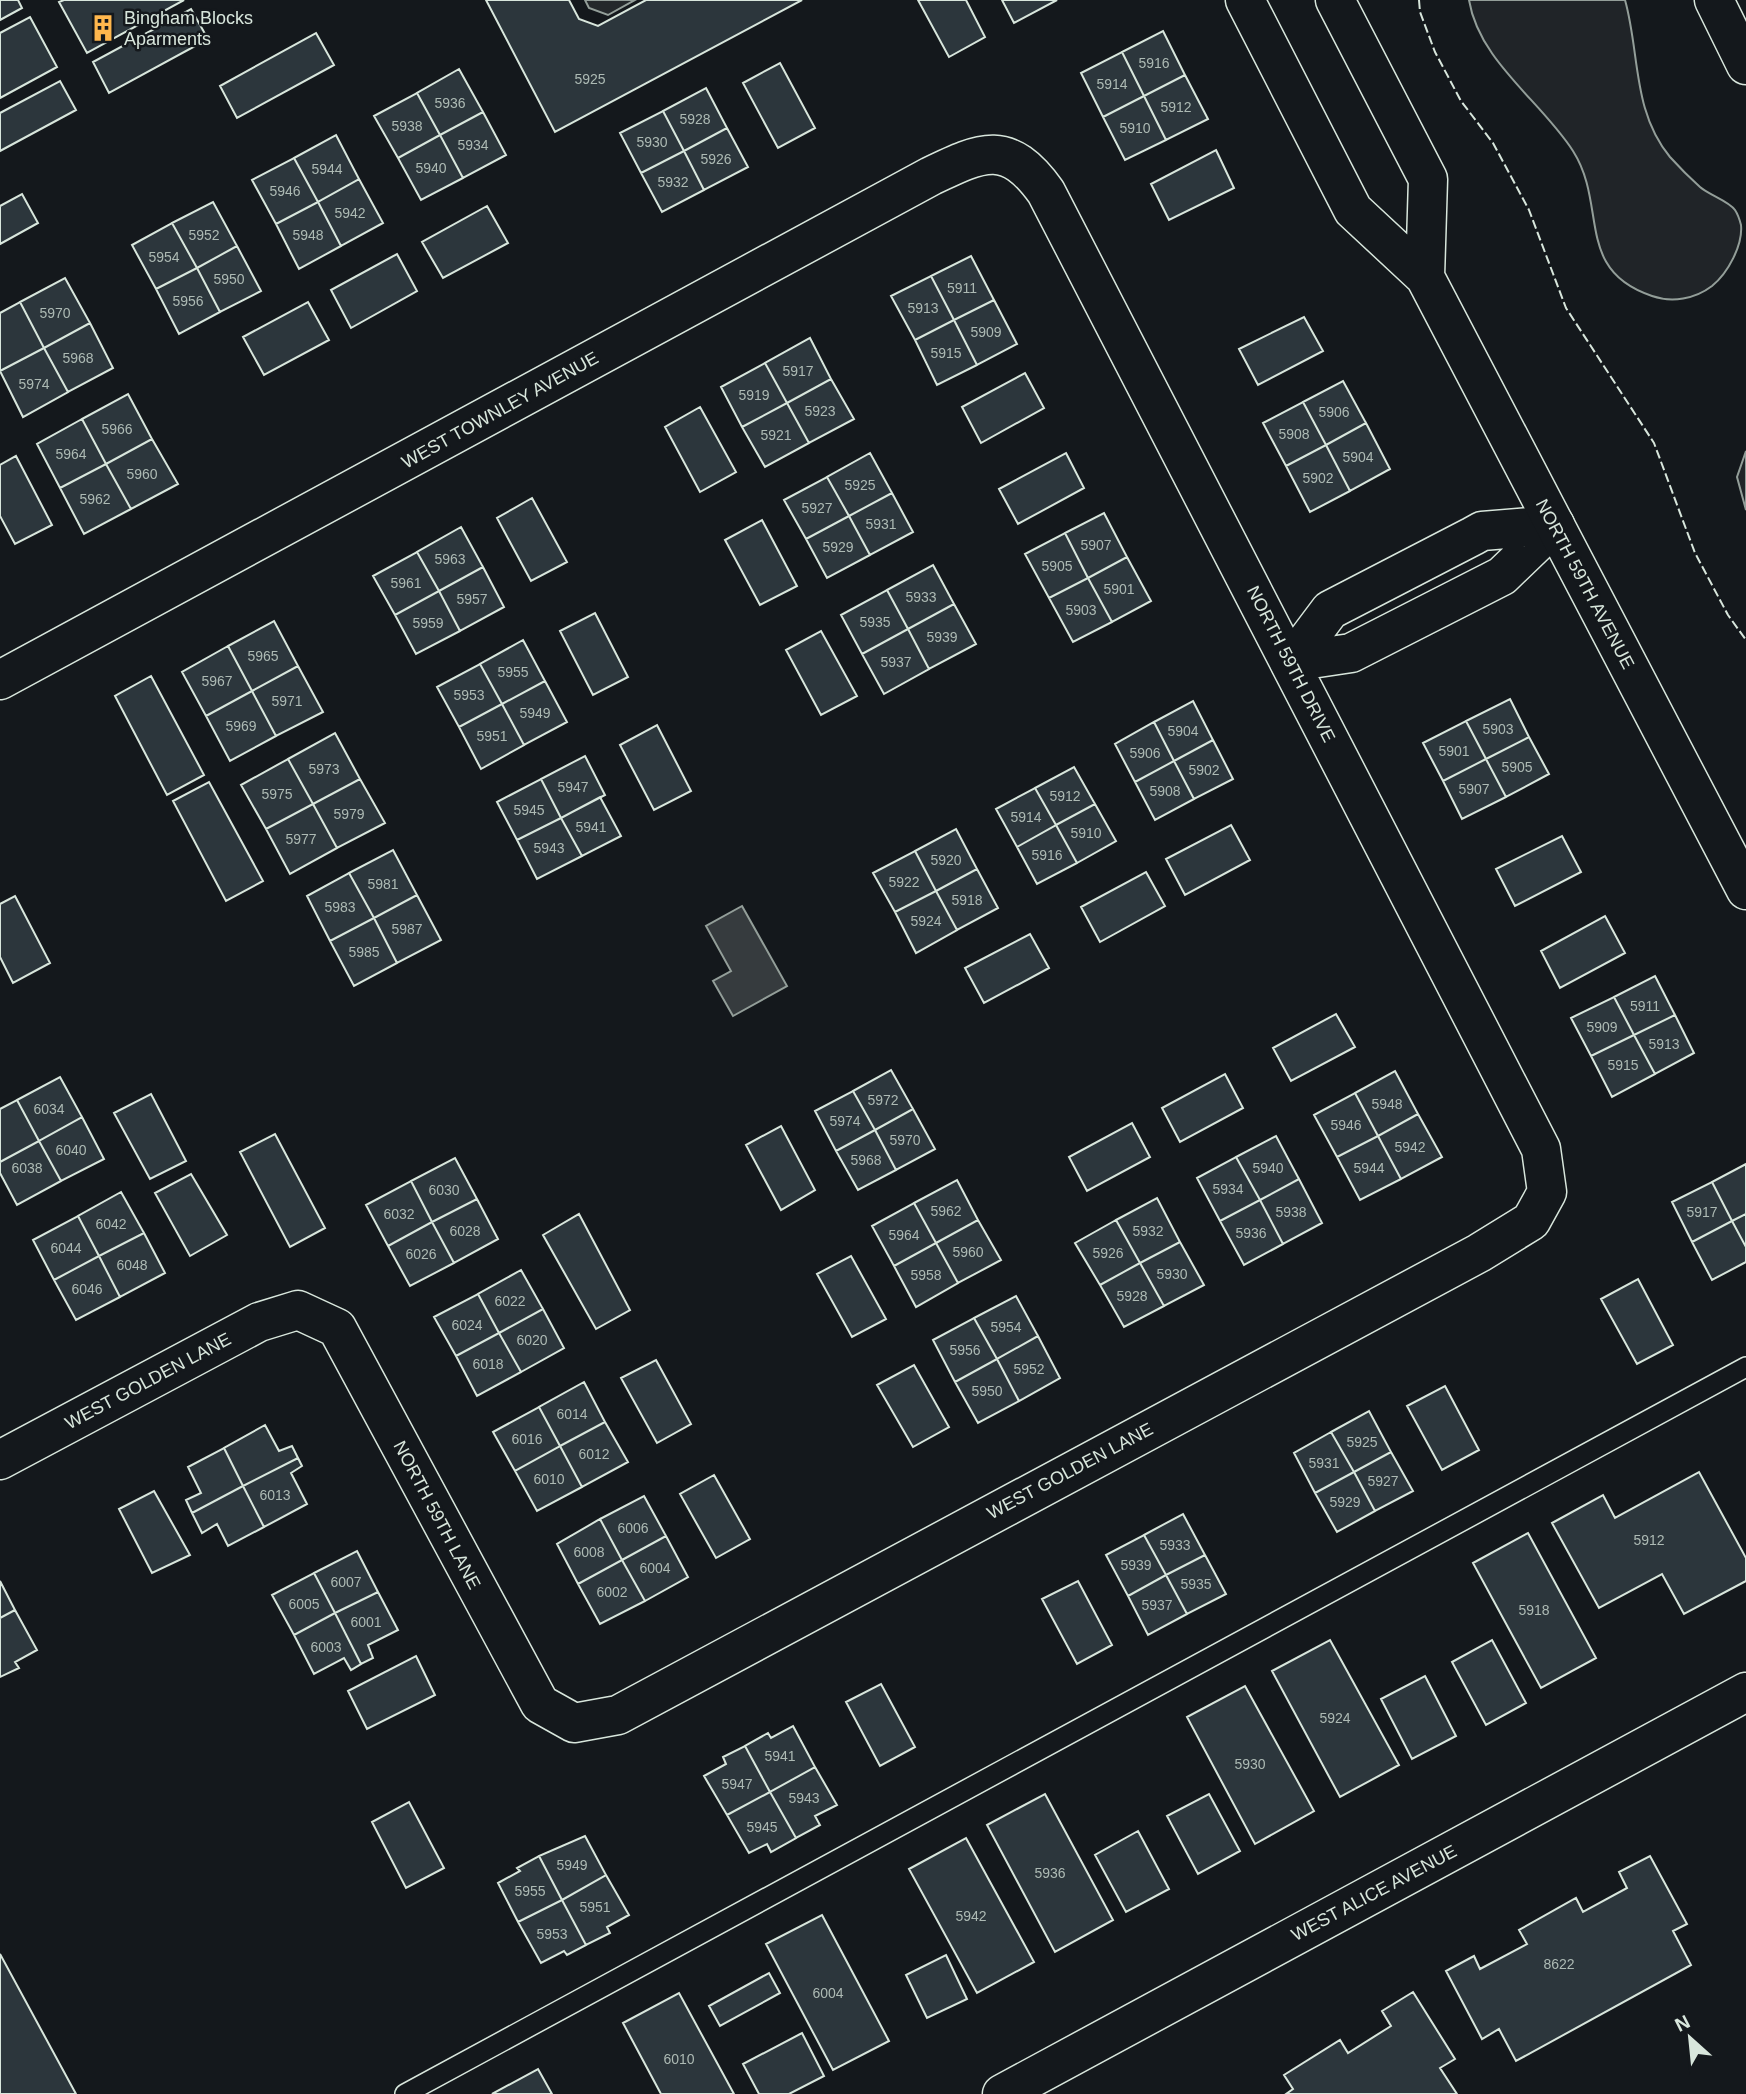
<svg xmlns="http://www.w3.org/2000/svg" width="1746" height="2094" font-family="Arial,sans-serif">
<rect width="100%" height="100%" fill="#14181c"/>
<path fill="#202428" stroke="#939e99" stroke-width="2" d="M1469 0H1625C1640 53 1632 111 1670 157 1679 167 1690 178 1700 187 1709 195 1729 201 1735 210 1737 213 1740 221 1741 225 1743 245 1728 273 1712 286 1695 299 1672 303 1652 296 1574 270 1608 206 1573 151 1541 101 1479 61 1469 0Z
M1746 451V510L1737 477Z"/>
<path fill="#24282b" stroke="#939e99" stroke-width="2" d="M585 0H635L608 15 589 8Z"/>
<path fill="#363b3e" stroke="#939e99" stroke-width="2" d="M742 906 787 986 733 1016 713 981 731 971 706 926Z"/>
<path fill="#2c363c" stroke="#d8e6dc" stroke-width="2" d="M0 0H18L22 8 0 20Z
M64 0H184L87 53 59 2Z
M486 0H569L579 19 598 26 646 0H802L555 132Z
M918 0H966L985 37 949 57Z
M1002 0H1057L1014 23Z
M191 9 208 39 109 93 93 62Z
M30 17 57 67 0 98V33Z
M1163 31 1185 75 1144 96 1122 52Z
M316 33 334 65 237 118 220 86Z
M1122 52 1144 96 1103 117 1081 73Z
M780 63 815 128 778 148 743 83Z
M459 69 483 112 440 135 417 93Z
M1185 75 1208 119 1166 140 1144 96Z
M60 81 76 110 0 151V113Z
M706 88 727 128 684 151 663 111Z
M417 93 440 135 398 158 374 116Z
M1144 96 1166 140 1125 160 1103 117Z
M663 111 684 151 641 173 620 133Z
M483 112 506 155 463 178 440 135Z
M727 128 748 167 704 190 684 151Z
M336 135 359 179 318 202 294 158Z
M440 135 463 178 421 200 398 158Z
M1216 150 1234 188 1169 220 1151 184Z
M684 151 704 190 662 212 641 173Z
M294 158 318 202 276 224 252 180Z
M359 179 383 223 341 246 318 202Z
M22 194 38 223 0 244V206Z
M213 202 237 246 197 268 172 223Z
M318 202 341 246 299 269 276 224Z
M487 206 508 243 443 278 422 242Z
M172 223 197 268 156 289 132 245Z
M237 246 261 291 220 312 197 268Z
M397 254 417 291 351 328 331 290Z
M971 256 994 300 954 320 931 276Z
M197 268 220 312 179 334 156 289Z
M931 276 954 320 915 340 891 296Z
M65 278 90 323 44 348 20 302Z
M994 300 1017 344 977 365 954 320Z
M20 302 44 348 0 371V313Z
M308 302 329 340 264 375 243 337Z
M1304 317 1323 351 1258 385 1239 349Z
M954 320 977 365 937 385 915 340Z
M90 323 113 368 68 392 44 348Z
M810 338 831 379 787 403 765 363Z
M44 348 68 392 23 417 0 371Z
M765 363 787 403 742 427 721 387Z
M1025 373 1044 408 981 443 962 407Z
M831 379 854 419 809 443 787 403Z
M1343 381 1366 423 1326 445 1303 402Z
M128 394 152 439 106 464 82 419Z
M1303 402 1326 445 1286 466 1263 423Z
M787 403 809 443 765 467 742 427Z
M700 407 736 472 700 492 665 427Z
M82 419 106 464 60 488 37 444Z
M1366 423 1390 469 1350 491 1326 445Z
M152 439 178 484 131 509 106 464Z
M1326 445 1350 491 1310 512 1286 466Z
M870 453 892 493 849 516 827 477Z
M1066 453 1084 488 1018 524 999 489Z
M16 456 52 525 15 544 0 516V465Z
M106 464 131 509 84 534 60 488Z
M827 477 849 516 806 539 784 500Z
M892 493 913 532 870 555 849 516Z
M532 498 567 562 531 581 497 518Z
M1104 513 1127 557 1088 578 1065 533Z
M849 516 870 555 827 578 806 539Z
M762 520 797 586 760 605 725 540Z
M461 527 483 567 439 591 417 552Z
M1065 533 1088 578 1049 598 1025 554Z
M417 552 439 591 395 615 373 576Z
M1127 557 1151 601 1112 622 1088 578Z
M933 565 954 604 908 629 887 590Z
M483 567 504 607 460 631 439 591Z
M1088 578 1112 622 1073 642 1049 598Z
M887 590 908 629 862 654 841 615Z
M439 591 460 631 416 654 395 615Z
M954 604 976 644 929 669 908 629Z
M595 613 628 677 593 695 560 631Z
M274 621 298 666 252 691 228 646Z
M908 629 929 669 884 694 862 654Z
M821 631 857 696 821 715 786 650Z
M523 640 545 681 502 704 480 664Z
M228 646 252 691 206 716 182 672Z
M480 664 502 704 459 727 437 687Z
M298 666 323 712 276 736 252 691Z
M151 676 204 775 167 795 115 696Z
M545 681 567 722 524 745 502 704Z
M252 691 276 736 230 761 206 716Z
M1510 699 1529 737 1486 759 1466 721Z
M1193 701 1213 740 1174 761 1154 722Z
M502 704 524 745 481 769 459 727Z
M1466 721 1486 759 1443 781 1423 743Z
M1154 722 1174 761 1135 782 1115 744Z
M657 725 691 791 654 810 620 745Z
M335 733 360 779 313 804 288 759Z
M1529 737 1549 774 1506 797 1486 759Z
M1213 740 1233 779 1194 799 1174 761Z
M585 756 605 795 561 818 541 779Z
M288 759 313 804 266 829 241 785Z
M1486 759 1506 797 1462 819 1443 781Z
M1174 761 1194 799 1155 820 1135 782Z
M1074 767 1095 804 1056 825 1035 788Z
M360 779 385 823 337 848 313 804Z
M541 779 561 818 517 840 497 802Z
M209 782 263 881 226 901 173 801Z
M1035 788 1056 825 1017 847 996 809Z
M600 797 621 836 582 856 561 818Z
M313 804 337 848 290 874 266 829Z
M1095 804 1116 841 1077 863 1056 825Z
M561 818 582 856 537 879 517 840Z
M1056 825 1077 863 1037 884 1017 847Z
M1231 825 1250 860 1185 895 1166 859Z
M956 829 977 869 936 891 915 851Z
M1562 836 1581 872 1515 906 1496 869Z
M393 850 417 895 374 918 349 873Z
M915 851 936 891 895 912 873 873Z
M977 869 998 908 957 930 936 891Z
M1146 872 1165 906 1100 942 1081 907Z
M349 873 374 918 330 941 307 896Z
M936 891 957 930 916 953 895 912Z
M417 895 441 940 397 963 374 918Z
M15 896 50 963 13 983 0 957V904Z
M1605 916 1625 953 1560 988 1541 951Z
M374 918 397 963 354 986 330 941Z
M1030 934 1049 968 984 1003 965 968Z
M1655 976 1675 1015 1634 1035 1614 997Z
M1614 997 1634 1035 1591 1056 1571 1018Z
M1336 1014 1355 1047 1291 1081 1273 1048Z
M1675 1015 1694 1053 1655 1074 1634 1035Z
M1634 1035 1655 1074 1612 1097 1591 1056Z
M891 1070 913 1109 875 1130 853 1091Z
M1395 1071 1418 1114 1378 1136 1355 1093Z
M1225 1074 1243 1108 1180 1142 1162 1108Z
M60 1077 82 1117 39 1141 17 1100Z
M853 1091 875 1130 836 1151 815 1111Z
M1355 1093 1378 1136 1337 1157 1314 1115Z
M151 1094 186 1161 150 1179 114 1113Z
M17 1100 39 1141 0 1162V1109Z
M913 1109 935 1149 896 1170 875 1130Z
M1418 1114 1442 1157 1401 1179 1378 1136Z
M82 1117 104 1159 61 1181 39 1141Z
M1132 1123 1150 1157 1087 1191 1069 1157Z
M781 1126 815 1190 781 1210 746 1145Z
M875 1130 896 1170 858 1190 836 1151Z
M275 1134 325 1228 290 1247 240 1152Z
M1276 1136 1299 1179 1260 1200 1236 1157Z
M1378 1136 1401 1179 1360 1200 1337 1157Z
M39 1141 61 1181 17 1205 0 1173V1162Z
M1236 1157 1260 1200 1220 1221 1197 1178Z
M455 1158 477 1199 432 1222 411 1181Z
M1746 1164V1214L1732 1221 1712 1182Z
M191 1174 227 1235 190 1256 155 1193Z
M1299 1179 1322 1223 1283 1244 1260 1200Z
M957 1180 978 1220 936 1243 914 1203Z
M411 1181 432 1222 388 1246 366 1205Z
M1712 1182 1732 1221 1692 1242 1672 1202Z
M121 1192 144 1233 99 1256 78 1216Z
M1157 1198 1180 1242 1140 1263 1116 1220Z
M477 1199 498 1239 454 1263 432 1222Z
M1260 1200 1283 1244 1244 1265 1220 1221Z
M914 1203 936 1243 894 1266 872 1226Z
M579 1214 630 1310 596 1329 543 1235Z
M1746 1214V1247L1732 1221Z
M78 1216 99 1256 54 1280 33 1240Z
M978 1220 1001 1260 958 1283 936 1243Z
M1116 1220 1140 1263 1100 1285 1075 1243Z
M1732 1221 1746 1247V1262L1712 1280 1692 1242Z
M432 1222 454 1263 410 1286 388 1246Z
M144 1233 165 1273 120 1297 99 1256Z
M1180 1242 1204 1285 1164 1306 1140 1263Z
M936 1243 958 1283 916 1307 894 1266Z
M99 1256 120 1297 76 1320 54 1280Z
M851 1256 886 1319 852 1337 817 1274Z
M1140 1263 1164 1306 1124 1327 1100 1285Z
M521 1270 543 1309 499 1333 478 1294Z
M1638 1279 1673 1345 1637 1364 1601 1299Z
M478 1294 499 1333 456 1356 434 1317Z
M1016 1296 1038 1336 997 1359 974 1318Z
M543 1309 564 1348 521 1372 499 1333Z
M974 1318 997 1359 955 1382 933 1340Z
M499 1333 521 1372 477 1396 456 1356Z
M1038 1336 1060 1378 1019 1401 997 1359Z
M997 1359 1019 1401 978 1423 955 1382Z
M656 1360 691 1424 657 1443 621 1378Z
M914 1365 949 1427 913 1447 877 1385Z
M584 1382 605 1422 560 1446 539 1407Z
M1445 1386 1479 1450 1442 1470 1407 1406Z
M539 1407 560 1446 515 1471 493 1432Z
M1369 1411 1391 1452 1354 1472 1331 1432Z
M605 1422 628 1462 582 1487 560 1446Z
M265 1425 279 1451 292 1446 298 1458 243 1486 224 1448Z
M1331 1432 1354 1472 1315 1493 1294 1453Z
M560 1446 582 1487 537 1511 515 1471Z
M224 1448 243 1486 192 1513 186 1500 201 1493 188 1467Z
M1391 1452 1413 1491 1375 1511 1354 1472Z
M298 1458 302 1466 291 1473 307 1504 264 1527 243 1486Z
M1354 1472 1375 1511 1337 1532 1315 1493Z
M1699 1472 1746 1558V1581L1684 1614 1662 1574 1599 1608 1552 1523 1603 1495 1615 1518Z
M714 1475 750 1539 716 1558 680 1494Z
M243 1486 264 1527 228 1546 217 1524 202 1533 192 1513Z
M154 1491 190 1555 152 1573 119 1509Z
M644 1496 666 1536 622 1560 600 1519Z
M1183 1514 1205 1555 1166 1575 1144 1535Z
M600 1519 622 1560 578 1584 557 1544Z
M1528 1533 1596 1658 1541 1688 1473 1563Z
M1144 1535 1166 1575 1128 1596 1106 1555Z
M666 1536 688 1577 645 1601 622 1560Z
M357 1551 378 1592 335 1613 314 1573Z
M1205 1555 1226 1594 1187 1614 1166 1575Z
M622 1560 645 1601 600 1624 578 1584Z
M314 1573 335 1613 294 1635 272 1595Z
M1166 1575 1187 1614 1148 1635 1128 1596Z
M0 1581 15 1610 0 1618Z
M1078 1581 1112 1645 1077 1664 1042 1599Z
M378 1592 398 1630 368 1645 373 1658 361 1664 335 1613Z
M15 1610 37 1650 15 1662 19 1668 0 1677V1618Z
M335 1613 361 1664 351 1670 344 1658 314 1674 294 1635Z
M1330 1640 1399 1765 1340 1797 1272 1671Z
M1492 1640 1526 1703 1486 1725 1452 1662Z
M416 1656 435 1695 367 1729 348 1691Z
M1425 1676 1456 1736 1412 1759 1381 1699Z
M881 1684 915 1747 880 1766 846 1702Z
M1245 1686 1314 1811 1255 1844 1187 1717Z
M793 1726 815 1767 770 1792 745 1746 768 1733 771 1738Z
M745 1746 770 1792 727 1815 704 1776 726 1764 723 1757Z
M815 1767 837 1805 815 1816 820 1825 796 1838 770 1792Z
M770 1792 796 1838 771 1852 767 1844 749 1853 727 1815Z
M1045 1794 1113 1920 1055 1952 987 1825Z
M1209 1794 1240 1851 1198 1874 1167 1816Z
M409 1802 444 1868 406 1888 372 1822Z
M1138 1831 1169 1889 1126 1912 1095 1855Z
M585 1836 606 1875 562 1900 539 1856Z
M966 1838 1034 1962 977 1993 909 1869Z
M539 1856 562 1900 518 1922 498 1883 520 1871 517 1868Z
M1650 1856 1687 1924 1673 1931 1691 1965 1516 2061 1499 2029 1482 2039 1446 1971 1474 1956 1480 1969 1527 1944 1519 1930 1576 1898 1583 1912 1627 1888 1619 1872Z
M606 1875 629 1915 607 1927 610 1933 586 1945 562 1900Z
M562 1900 586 1945 567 1955 564 1951 541 1963 518 1922Z
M822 1915 889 2041 833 2070 766 1944Z
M0 1954 76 2094H0Z
M946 1955 967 1999 927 2018 906 1975Z
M769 1973 780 1993 720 2026 709 2006Z
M1413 1992 1455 2059 1440 2068 1457 2094H1286L1293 2089 1284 2075 1340 2040 1348 2053 1391 2026 1382 2011Z
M679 1993 734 2094H661L623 2023Z
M802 2033 824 2076 789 2094H759L743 2064Z
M538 2069 552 2094H492Z"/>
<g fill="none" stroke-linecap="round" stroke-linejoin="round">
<defs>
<path id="service" d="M405 2094 1746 1367"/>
<path id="minor" d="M1714 0 1746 65
M1291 662 1330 610 1473 536 1482 531 1555 525
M1291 662 1351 653 1502 576 1555 525
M0 680 931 176C983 151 1008 139 1046 192L1541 1149 1547 1192 1531 1221 1479 1253 618 1715 574 1723 540 1704 337 1328 298 1310 259 1322 0 1460
M1002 2094 1746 1692"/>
<path id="secondary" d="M1245 0 1353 210 1425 277 1746 890
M1335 0 1428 179 1425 277"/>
</defs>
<use href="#service" stroke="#d8e6dc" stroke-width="22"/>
<use href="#minor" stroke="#d8e6dc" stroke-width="41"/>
<use href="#secondary" stroke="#d8e6dc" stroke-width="41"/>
<use href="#service" stroke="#14181c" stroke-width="19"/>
<use href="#minor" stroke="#14181c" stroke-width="38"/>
<use href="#secondary" stroke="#14181c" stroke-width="38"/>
<path stroke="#d8e6dc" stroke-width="2" stroke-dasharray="9 3.5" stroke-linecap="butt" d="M1419 0 1420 12 1435 52 1461 101 1493 143 1529 210 1566 308 1654 443 1695 553 1728 615 1746 640"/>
</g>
<defs>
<symbol id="building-bare" viewBox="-9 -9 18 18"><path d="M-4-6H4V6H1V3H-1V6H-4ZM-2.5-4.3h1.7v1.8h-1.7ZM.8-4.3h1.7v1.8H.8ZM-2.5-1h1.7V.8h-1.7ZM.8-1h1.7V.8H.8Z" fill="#ffb74d" stroke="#14181c" stroke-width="2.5" paint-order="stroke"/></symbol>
</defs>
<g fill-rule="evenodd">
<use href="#building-bare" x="84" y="9" width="38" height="38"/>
</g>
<g text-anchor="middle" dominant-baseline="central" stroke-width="5" stroke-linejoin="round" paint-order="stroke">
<g font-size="14" fill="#adbab4">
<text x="1154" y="63">5916</text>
<text x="590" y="79">5925</text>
<text x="1112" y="84">5914</text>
<text x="450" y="103">5936</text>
<text x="1176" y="107">5912</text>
<text x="695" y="119">5928</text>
<text x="407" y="126">5938</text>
<text x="1135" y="128">5910</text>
<text x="652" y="142">5930</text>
<text x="473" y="145">5934</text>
<text x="716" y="159">5926</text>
<text x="431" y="168">5940</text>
<text x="327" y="169">5944</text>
<text x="673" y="182">5932</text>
<text x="285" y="191">5946</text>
<text x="350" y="213">5942</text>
<text x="204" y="235">5952</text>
<text x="308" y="235">5948</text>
<text x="164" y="257">5954</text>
<text x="229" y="279">5950</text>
<text x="962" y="288">5911</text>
<text x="188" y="301">5956</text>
<text x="923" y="308">5913</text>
<text x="55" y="313">5970</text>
<text x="986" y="332">5909</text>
<text x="946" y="353">5915</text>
<text x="78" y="358">5968</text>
<text x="798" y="371">5917</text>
<text x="34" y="384">5974</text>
<text x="754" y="395">5919</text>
<text x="820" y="411">5923</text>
<text x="1334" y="412">5906</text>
<text x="117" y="429">5966</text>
<text x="1294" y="434">5908</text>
<text x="776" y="435">5921</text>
<text x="71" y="454">5964</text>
<text x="1358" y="457">5904</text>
<text x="142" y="474">5960</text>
<text x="1318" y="478">5902</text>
<text x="860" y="485">5925</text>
<text x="95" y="499">5962</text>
<text x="817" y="508">5927</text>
<text x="881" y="524">5931</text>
<text x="1096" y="545">5907</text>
<text x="838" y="547">5929</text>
<text x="450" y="559">5963</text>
<text x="1057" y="566">5905</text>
<text x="406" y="583">5961</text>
<text x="1119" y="589">5901</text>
<text x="921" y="597">5933</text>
<text x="472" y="599">5957</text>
<text x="1081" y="610">5903</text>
<text x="875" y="622">5935</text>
<text x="428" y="623">5959</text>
<text x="942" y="637">5939</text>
<text x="263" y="656">5965</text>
<text x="896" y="662">5937</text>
<text x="513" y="672">5955</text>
<text x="217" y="681">5967</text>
<text x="469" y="695">5953</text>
<text x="287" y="701">5971</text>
<text x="535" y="713">5949</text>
<text x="241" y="726">5969</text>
<text x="1498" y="729">5903</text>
<text x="1183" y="731">5904</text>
<text x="492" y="736">5951</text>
<text x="1454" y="751">5901</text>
<text x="1145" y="753">5906</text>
<text x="1517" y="767">5905</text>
<text x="324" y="769">5973</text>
<text x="1204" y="770">5902</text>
<text x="573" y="787">5947</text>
<text x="1474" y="789">5907</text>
<text x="1165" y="791">5908</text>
<text x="277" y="794">5975</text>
<text x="1065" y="796">5912</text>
<text x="529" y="810">5945</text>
<text x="349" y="814">5979</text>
<text x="1026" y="817">5914</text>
<text x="591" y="827">5941</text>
<text x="1086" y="833">5910</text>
<text x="301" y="839">5977</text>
<text x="549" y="848">5943</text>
<text x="1047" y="855">5916</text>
<text x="946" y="860">5920</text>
<text x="904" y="882">5922</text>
<text x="383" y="884">5981</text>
<text x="967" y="900">5918</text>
<text x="340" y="907">5983</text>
<text x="926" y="921">5924</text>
<text x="407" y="929">5987</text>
<text x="364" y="952">5985</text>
<text x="1645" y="1006">5911</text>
<text x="1602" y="1027">5909</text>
<text x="1664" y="1044">5913</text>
<text x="1623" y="1065">5915</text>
<text x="883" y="1100">5972</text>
<text x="1387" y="1104">5948</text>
<text x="49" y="1109">6034</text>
<text x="845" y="1121">5974</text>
<text x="1346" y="1125">5946</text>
<text x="905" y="1140">5970</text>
<text x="1410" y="1147">5942</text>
<text x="71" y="1150">6040</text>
<text x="866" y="1160">5968</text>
<text x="27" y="1168">6038</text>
<text x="1268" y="1168">5940</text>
<text x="1369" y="1168">5944</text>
<text x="1228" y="1189">5934</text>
<text x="444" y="1190">6030</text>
<text x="946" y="1211">5962</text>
<text x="1291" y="1212">5938</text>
<text x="1702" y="1212">5917</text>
<text x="399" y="1214">6032</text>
<text x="111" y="1224">6042</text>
<text x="465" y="1231">6028</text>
<text x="1148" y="1231">5932</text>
<text x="1251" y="1233">5936</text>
<text x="904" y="1235">5964</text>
<text x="66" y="1248">6044</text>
<text x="968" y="1252">5960</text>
<text x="1108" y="1253">5926</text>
<text x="421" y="1254">6026</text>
<text x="132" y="1265">6048</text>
<text x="1172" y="1274">5930</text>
<text x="926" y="1275">5958</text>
<text x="87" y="1289">6046</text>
<text x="1132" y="1296">5928</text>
<text x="510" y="1301">6022</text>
<text x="467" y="1325">6024</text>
<text x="1006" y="1327">5954</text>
<text x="532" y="1340">6020</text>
<text x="965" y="1350">5956</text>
<text x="488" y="1364">6018</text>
<text x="1029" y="1369">5952</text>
<text x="987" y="1391">5950</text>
<text x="572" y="1414">6014</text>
<text x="527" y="1439">6016</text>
<text x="1362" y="1442">5925</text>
<text x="594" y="1454">6012</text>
<text x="1324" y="1463">5931</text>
<text x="549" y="1479">6010</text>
<text x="1383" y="1481">5927</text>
<text x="275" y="1495">6013</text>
<text x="1345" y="1502">5929</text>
<text x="633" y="1528">6006</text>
<text x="1649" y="1540">5912</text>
<text x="1175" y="1545">5933</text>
<text x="589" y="1552">6008</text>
<text x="1136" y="1565">5939</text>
<text x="655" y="1568">6004</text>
<text x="346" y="1582">6007</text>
<text x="1196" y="1584">5935</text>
<text x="612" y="1592">6002</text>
<text x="304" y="1604">6005</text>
<text x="1157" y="1605">5937</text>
<text x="1534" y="1610">5918</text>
<text x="366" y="1622">6001</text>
<text x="326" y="1647">6003</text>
<text x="1335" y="1718">5924</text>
<text x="780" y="1756">5941</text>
<text x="1250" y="1764">5930</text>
<text x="737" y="1784">5947</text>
<text x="804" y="1798">5943</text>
<text x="762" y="1827">5945</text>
<text x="572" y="1865">5949</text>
<text x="1050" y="1873">5936</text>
<text x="530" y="1891">5955</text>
<text x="595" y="1907">5951</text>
<text x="971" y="1916">5942</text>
<text x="552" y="1934">5953</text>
<text x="1559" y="1964">8622</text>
<text x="828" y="1993">6004</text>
<text x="679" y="2059">6010</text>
</g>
<g font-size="18" fill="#d8e6dc" stroke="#14181c" text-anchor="start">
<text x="124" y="18">Bingham Blocks<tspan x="124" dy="21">Aparments</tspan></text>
</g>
<g font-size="18" fill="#d8e6dc" stroke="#14181c">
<text transform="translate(500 410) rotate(-29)">WEST TOWNLEY AVENUE</text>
<text transform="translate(1585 584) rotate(62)">NORTH 59TH AVENUE</text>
<text transform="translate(1291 664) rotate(63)">NORTH 59TH DRIVE</text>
<text transform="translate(148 1381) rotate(-28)">WEST GOLDEN LANE</text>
<text transform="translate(1070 1471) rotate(-28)">WEST GOLDEN LANE</text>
<text transform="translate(437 1515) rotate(62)">NORTH 59TH LANE</text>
<text transform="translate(1374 1893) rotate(-28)">WEST ALICE AVENUE</text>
</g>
</g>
<g transform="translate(1690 2038) rotate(333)" stroke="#14181c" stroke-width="5" paint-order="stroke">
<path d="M0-5L12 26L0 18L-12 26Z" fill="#d8e6dc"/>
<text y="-10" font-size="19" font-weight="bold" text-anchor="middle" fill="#d8e6dc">N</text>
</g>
</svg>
